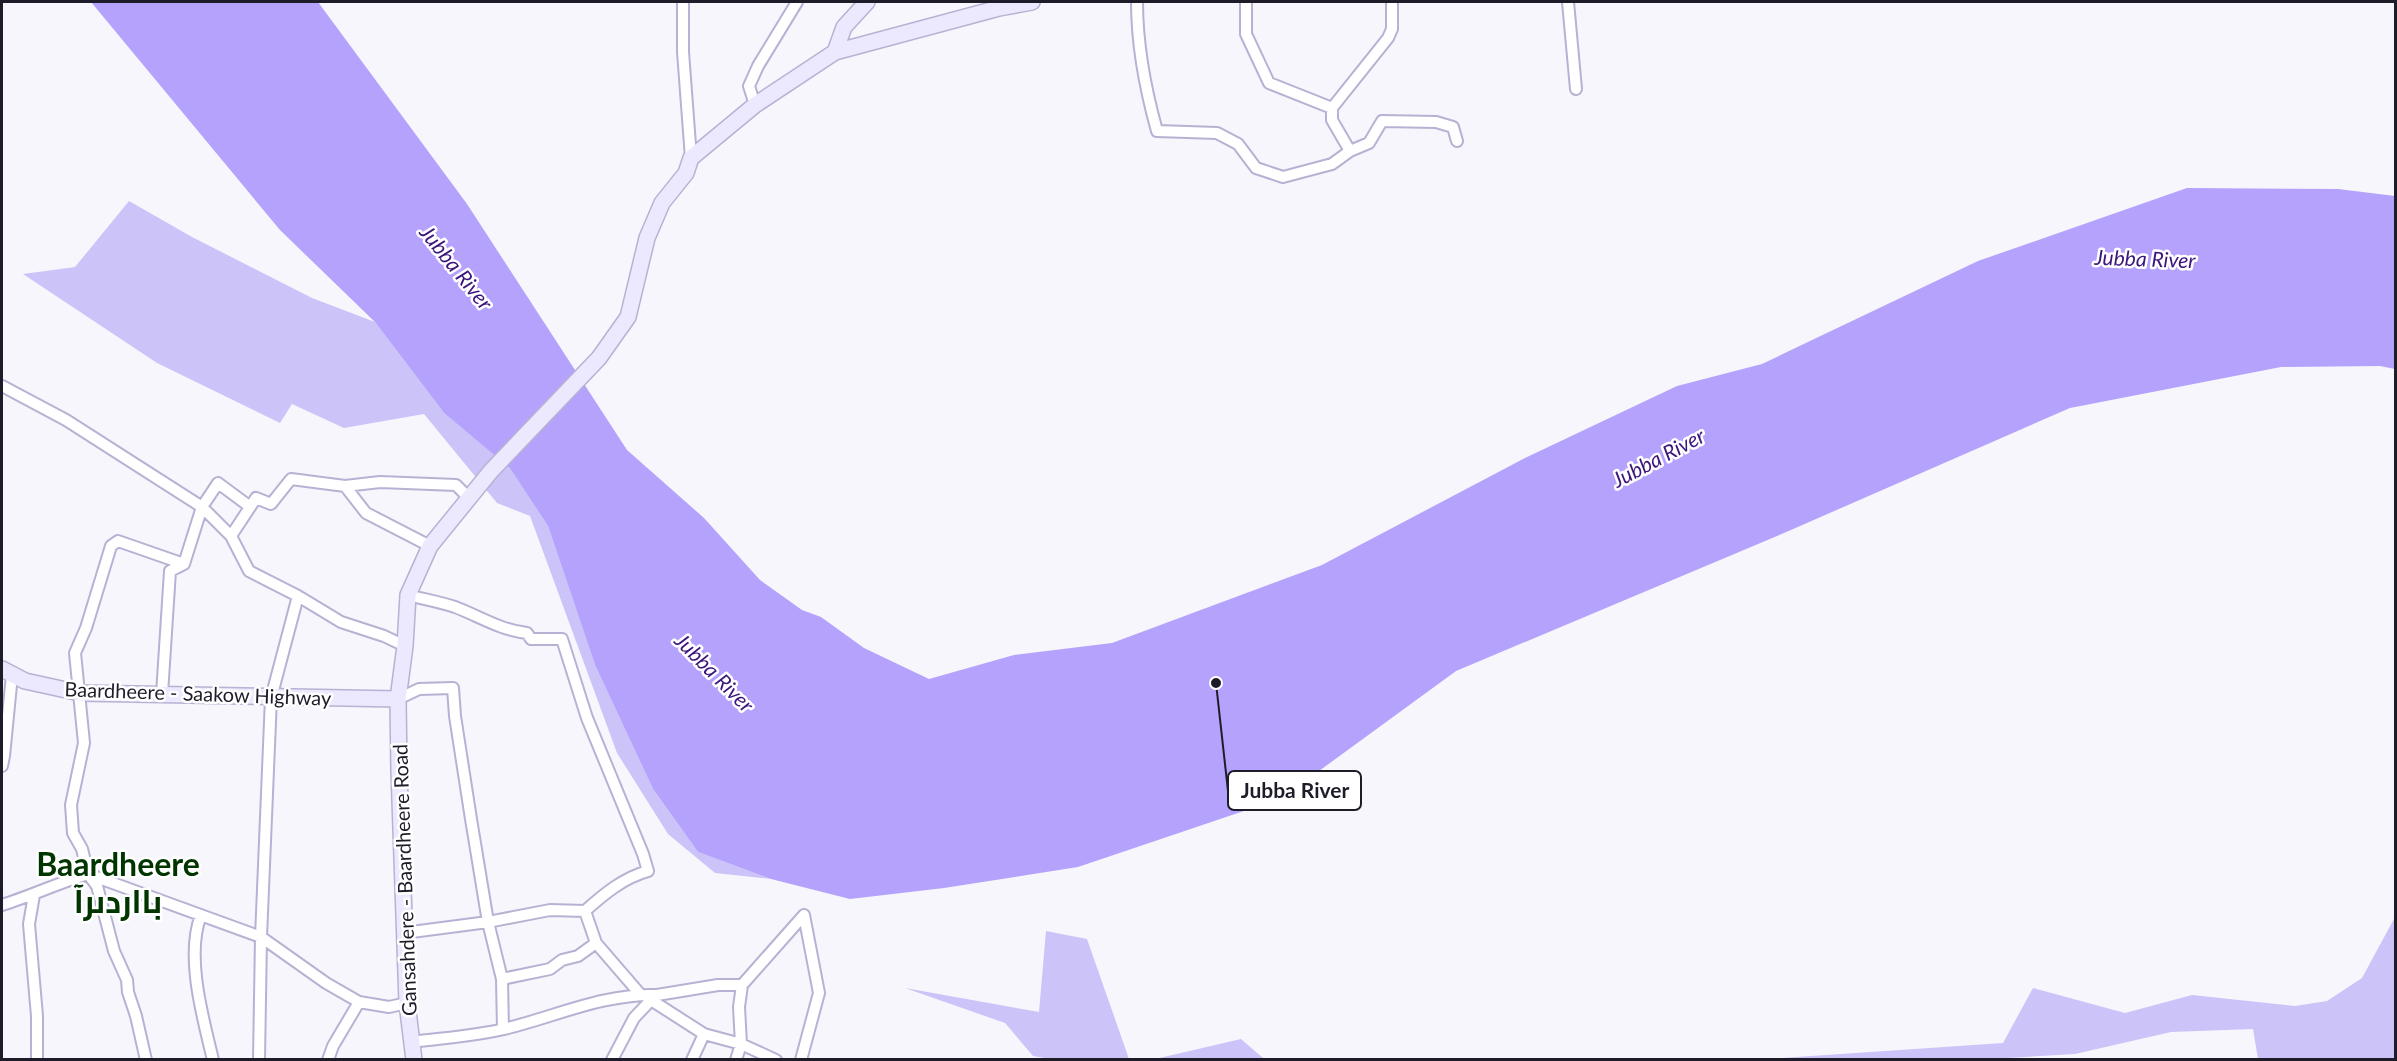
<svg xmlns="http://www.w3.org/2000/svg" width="2397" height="1061" viewBox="0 0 2397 1061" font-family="Lato,Cairo,sans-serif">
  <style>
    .green { fill: #ccc4f8 }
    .water { fill: #b4a2fc }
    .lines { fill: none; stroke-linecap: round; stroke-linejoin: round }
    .minor-casing { stroke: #b7b2d3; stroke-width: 14 }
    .secondary-casing { stroke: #b7b2d3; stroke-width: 18 }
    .minor { stroke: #fff; stroke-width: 10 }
    .secondary { stroke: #ece8fe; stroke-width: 15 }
    .labels { text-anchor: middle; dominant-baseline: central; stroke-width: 5; stroke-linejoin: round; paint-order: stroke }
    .street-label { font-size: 20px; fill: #1e1c28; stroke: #fff }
    .water-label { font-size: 21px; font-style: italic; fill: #3b157c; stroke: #fff }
    .town-label { font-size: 32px; font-weight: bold; fill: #003500; stroke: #fff }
    .leader { fill: none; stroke: #1e1c28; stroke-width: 2 }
    .callout-dot { fill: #1e1c28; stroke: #fff; stroke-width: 2 }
    .callout { fill: #fff; stroke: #1e1c28; stroke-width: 2 }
    .callout-label { font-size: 21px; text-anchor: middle; font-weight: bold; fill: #1e1c28 }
  </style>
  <rect width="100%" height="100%" fill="#f6f6fc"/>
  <path class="green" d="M 129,201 L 192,237 L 312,298 L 375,322 L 444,413 L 510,467 L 548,526 L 595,665 L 653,789 L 698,852 L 771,879 L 715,873 L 668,834 L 617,753 L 530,516 L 497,503 L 424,414 L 344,428 L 292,404 L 280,423 L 157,363 L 23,274 L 75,267 Z
    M 2395,917 L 2395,1059 L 2258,1059 L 2253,1029 L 2171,1032 L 2075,1054 L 1975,1060 L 1768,1059 L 2003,1043 L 2033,988 L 2125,1013 L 2192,995 L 2295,1006 L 2327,1001 L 2362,978 Z
    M 1046,931 L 1087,939 L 1129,1059 L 1055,1060 L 1033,1056 L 1005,1023 L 905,988 L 1039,1012 Z
    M 1241,1039 L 1263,1058 L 1276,1059 L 1155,1059 Z"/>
  <path class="water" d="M 91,2 L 318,2 L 467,204 L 627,450 L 704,518 L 760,580 L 802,610 L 821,617 L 864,648 L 929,679 L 1014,655 L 1112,643 L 1322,565 L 1525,458 L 1677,386 L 1762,364 L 1978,261 L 2187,188 L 2338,189 L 2395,196 L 2395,369 L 2380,366 L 2281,367 L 2070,408 L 1784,533 L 1456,671 L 1282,798 L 1078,867 L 944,888 L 850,899 L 771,879 L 698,852 L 653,789 L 595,665 L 548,526 L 510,468 L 444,413 L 375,322 L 280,230 Z"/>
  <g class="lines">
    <g class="minor-casing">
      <path id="minor" d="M 683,2 L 683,52 L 691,158
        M 1137,2 C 1137,46 1145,88 1157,131 L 1217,133 L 1238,144 L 1256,168 L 1283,177 L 1332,164 L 1350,151 L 1369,143 L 1382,121 L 1436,122 L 1453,127 L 1457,141
        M 1246,2 L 1246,34 L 1269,83 L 1332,108 L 1388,38 L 1392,29 L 1392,2
        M 1568,2 L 1576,89
        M 755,105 L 749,86 L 758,66 L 797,2
        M 1332,108 L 1332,120 L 1350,151
        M 2,386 L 66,420 L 202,507 L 231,536 L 249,571 L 298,596 L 341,622 L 384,636 L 405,646
        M 345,486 L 366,513 L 430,546
        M 231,536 L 256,498 L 271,504 L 291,479 L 345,486 L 380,482 L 456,485 L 469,498
        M 162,694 L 170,571 L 184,564 L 202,507 L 218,483 L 249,506
        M 398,699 L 419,689 L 453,688 L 455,716 L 471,819 L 488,922 L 502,979 L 503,1029
        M 2,766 L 4,756 L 12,675
        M 34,895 L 29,924 L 37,1016 L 37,1060
        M 2,905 C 31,896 58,883 88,874 L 261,937 L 326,983 L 359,1002 L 389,1007 L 407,1003
        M 585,911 L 596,943
        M 201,915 C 185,956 203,1018 213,1060
        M 404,933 L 488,922 L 550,910 L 585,911 C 604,894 623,878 648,871 L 643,854 L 587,718 L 562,639 L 531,639 L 527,633 C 500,630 479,616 455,607 C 440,602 423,599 408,595
        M 502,979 L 550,969 L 562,960 L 578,956 L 596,943 L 640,994
        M 657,995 L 718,985 L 742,985
        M 412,1042 C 442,1038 475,1036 504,1029 C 554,1017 605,993 657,995 L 651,1000 L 704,1034 L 741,1044 L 776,1060
        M 146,1060 L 136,1016 L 128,992 L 127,980 L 114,951 L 97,886 L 88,874 L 82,849 L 73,833 L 71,805 L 84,743 L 75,653 L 86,628 L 111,546 L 118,541 L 184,564
        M 259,1060 L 261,937 L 271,698 L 298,596
        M 328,1060 L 333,1046 L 359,1002
        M 612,1060 L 634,1018 L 651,1000
        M 692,1060 L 704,1034
        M 736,1060 L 741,1044 L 739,1007 L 742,985 L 804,915
        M 801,1060 L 819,993 L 804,915"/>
    </g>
    <g class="secondary-casing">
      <path id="secondary" d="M 835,52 L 999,8 L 1032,2
        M 2,669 L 25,681 L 80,693 L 398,699
        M 414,1060 L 407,1003 L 399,771 L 398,699 L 405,646 L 408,595 L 430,546 L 491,471 L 599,358 L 628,317 L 647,238 L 662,203 L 686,173 L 691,158 L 755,105 L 835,52 L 844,27 L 867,2"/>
    </g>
    <use href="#minor" class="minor"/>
    <use href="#secondary" class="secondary"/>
  </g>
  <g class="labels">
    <g class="street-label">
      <text transform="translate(198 693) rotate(2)">Baardheere - Saakow Highway</text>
      <text transform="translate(404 880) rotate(-92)">Gansahdere - Baardheere Road</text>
    </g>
    <g class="water-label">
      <text transform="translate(2145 258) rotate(2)">Jubba River</text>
      <text transform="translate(457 267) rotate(51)">Jubba River</text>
      <text transform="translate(1658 457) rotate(-28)">Jubba River</text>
      <text transform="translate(715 672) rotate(45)">Jubba River</text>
    </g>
    <g class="town-label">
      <text x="118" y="863">Baardheere<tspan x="118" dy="37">بااردىرآ</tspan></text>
    </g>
  </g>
  <path class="leader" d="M1216 683L1228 791"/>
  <circle class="callout-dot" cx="1216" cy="683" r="6"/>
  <rect class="callout" x="1228" y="771" width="133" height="39" rx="6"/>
  <g class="callout-label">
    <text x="1295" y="798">Jubba River</text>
  </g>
  <rect width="2397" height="1061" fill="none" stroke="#1e1c28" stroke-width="6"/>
</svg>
